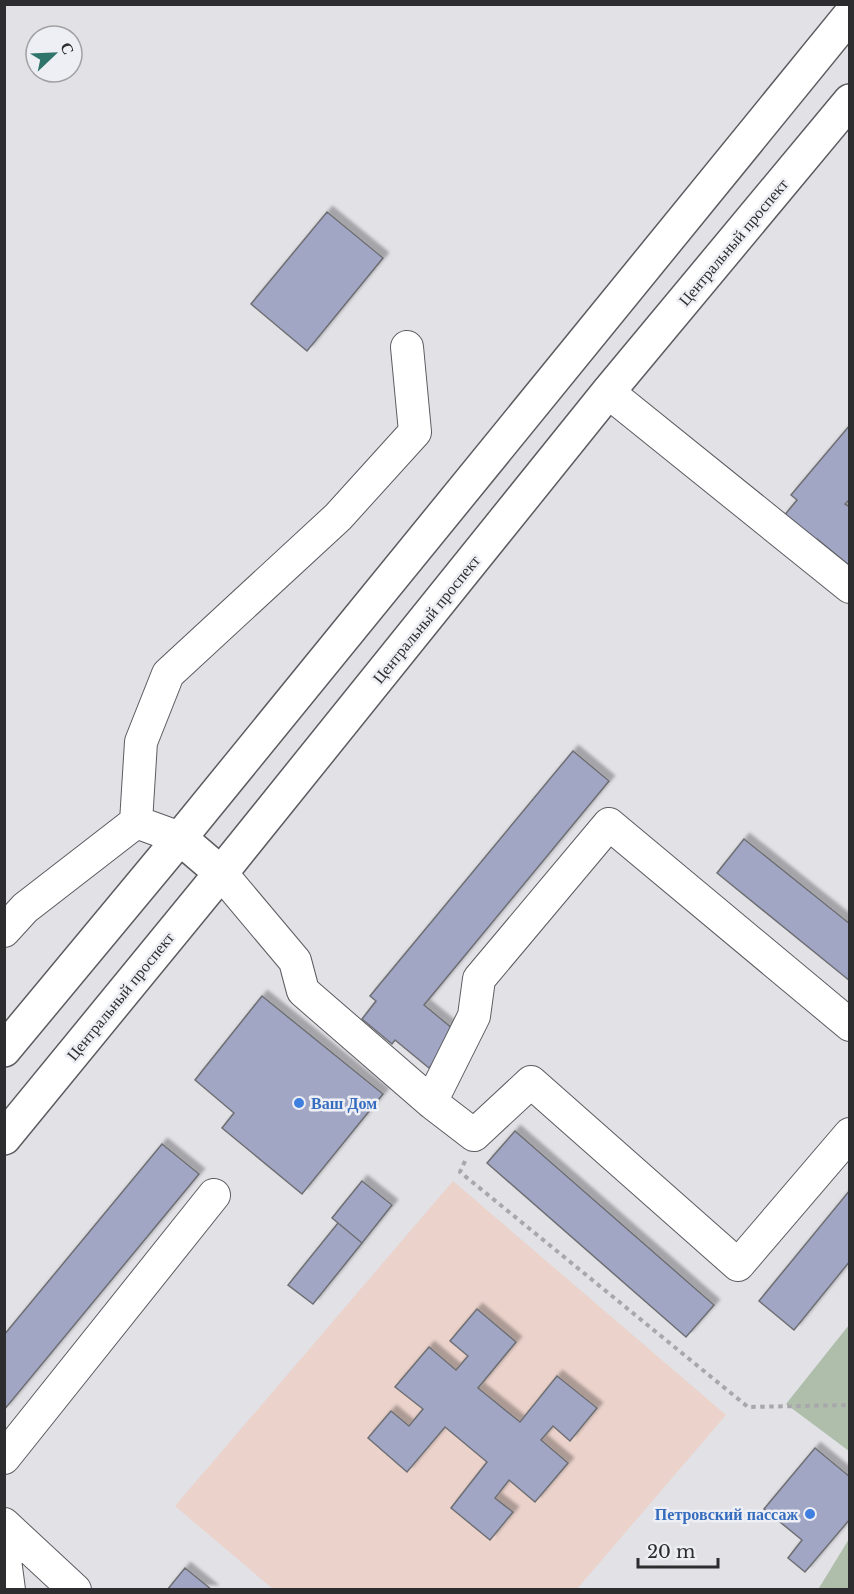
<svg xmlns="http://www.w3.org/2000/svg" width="854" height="1594" viewBox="0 0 854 1594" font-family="'Libre Baskerville',serif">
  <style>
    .education { fill: #ebd2cb }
    .green { fill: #afbdab }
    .building { fill: #a2a6c5; stroke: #6e6f73; stroke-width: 1.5; filter: url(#shadow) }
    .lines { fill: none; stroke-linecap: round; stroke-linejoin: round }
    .minor-casing { stroke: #5b5c60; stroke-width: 34 }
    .major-casing { stroke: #5b5c60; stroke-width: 36 }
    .path { stroke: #a8a8ac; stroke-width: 4; stroke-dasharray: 4.5 4.5; stroke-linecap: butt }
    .minor { stroke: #fff; stroke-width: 32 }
    .major { stroke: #fff; stroke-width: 33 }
    .shop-dot { fill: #3f7fe0; stroke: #eeeff4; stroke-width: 2 }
    .labels { text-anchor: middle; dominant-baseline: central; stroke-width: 5; stroke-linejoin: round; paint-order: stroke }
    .street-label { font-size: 16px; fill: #2d2d2f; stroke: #eeeff4 }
    .shop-label { font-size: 16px; font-weight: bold; fill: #366cbe; stroke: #eeeff4; text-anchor: start }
  </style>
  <defs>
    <filter id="shadow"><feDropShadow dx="5.5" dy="-5.5" stdDeviation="1.5" flood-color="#0004"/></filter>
  </defs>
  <rect width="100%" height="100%" fill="#e1e1e6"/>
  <path class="education" d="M 453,1181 L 726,1415 L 577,1589 L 273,1589 L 175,1506 Z"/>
  <path class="green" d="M 849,1325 L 849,1451 L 786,1404 Z
    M 849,1539 L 849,1589 L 819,1589 L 819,1588 Z"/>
  <path class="building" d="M 327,212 L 383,258 L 307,351 L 251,304 Z
    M 850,425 L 850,499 L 845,504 L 850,507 L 850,566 L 817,539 L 813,543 L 783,517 L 797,500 L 791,495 Z
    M 573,751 L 609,781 L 424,1005 L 458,1033 L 429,1068 L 395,1040 L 392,1044 L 362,1019 L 376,1001 L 370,996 Z
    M 744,839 L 850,924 L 850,981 L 717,873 Z
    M 262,996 L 383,1094 L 302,1194 L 222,1128 L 234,1113 L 195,1080 Z
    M 515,1131 L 714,1305 L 686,1337 L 487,1163 Z
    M 162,1144 L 199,1174 L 4,1410 L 4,1335 Z
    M 362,1181 L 392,1205 L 362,1243 L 332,1218 Z
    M 850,1190 L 850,1261 L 794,1330 L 759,1301 Z
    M 338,1223 L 362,1243 L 313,1304 L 288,1285 Z
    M 477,1309 L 516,1342 L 478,1388 L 520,1422 L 557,1376 L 597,1408 L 570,1441 L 553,1426 L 541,1440 L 568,1463 L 535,1502 L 509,1480 L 495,1498 L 513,1512 L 490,1540 L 451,1508 L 487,1462 L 445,1427 L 407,1472 L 368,1438 L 391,1411 L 409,1426 L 423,1409 L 395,1387 L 429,1347 L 456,1370 L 468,1356 L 450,1341 Z
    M 815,1448 L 850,1477 L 850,1519 L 805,1572 L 788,1558 L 802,1540 L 764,1509 Z
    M 185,1568 L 212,1590 L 167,1590 Z"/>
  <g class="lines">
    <g class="minor-casing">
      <path id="minor" d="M 608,392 L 850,587
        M 136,822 L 141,742 L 168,674 L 338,517 L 415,432 L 407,347
        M 221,873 L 295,961 L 303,991 L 431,1102 L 474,1135 L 531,1082 L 738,1265 L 850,1134
        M 4,931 L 25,908 L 136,822 L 180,838
        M 431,1102 L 474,1016 L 479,979 L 609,824 L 850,1025
        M 4,1458 L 214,1195
        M 4,1524 L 75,1590
        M 4,1552 L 9,1590"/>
    </g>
    <g class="major-casing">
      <path id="major" d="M 180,838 L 221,873
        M 4,1050 L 180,838 L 850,15
        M 4,1138 L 221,873 L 608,392 L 850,101"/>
    </g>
    <path class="path" d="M 465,1161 L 460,1172 L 748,1407 L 850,1405"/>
    <use href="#minor" class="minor"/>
    <use href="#major" class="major"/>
  </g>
  <g class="shop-dot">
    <circle cx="299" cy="1103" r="6"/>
    <circle cx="810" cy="1514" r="6"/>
  </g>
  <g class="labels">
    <g class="street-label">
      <text transform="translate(733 242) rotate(-50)">Центральный проспект</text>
      <text transform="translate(426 619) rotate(-51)">Центральный проспект</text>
      <text transform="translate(120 996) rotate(-51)">Центральный проспект</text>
    </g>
    <g class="shop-label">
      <text x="311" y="1103">Ваш Дом</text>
      <text x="798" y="1514" text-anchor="end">Петровский пассаж</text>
    </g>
  </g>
  <rect width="854" height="1594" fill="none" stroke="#2d2d2f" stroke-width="12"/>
  <g transform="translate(54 54) rotate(67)"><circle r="28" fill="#eeeff4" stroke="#a1a1a5" stroke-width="1.5"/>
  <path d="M0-4.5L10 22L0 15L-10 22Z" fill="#2f756b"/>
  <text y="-9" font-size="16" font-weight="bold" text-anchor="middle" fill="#2d2d2f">С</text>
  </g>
  <path d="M638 1558v9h80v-9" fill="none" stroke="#2d2d2f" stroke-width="3"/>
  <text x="647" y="1558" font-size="18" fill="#2d2d2f" stroke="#eeeff4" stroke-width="4.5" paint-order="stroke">20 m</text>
</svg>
